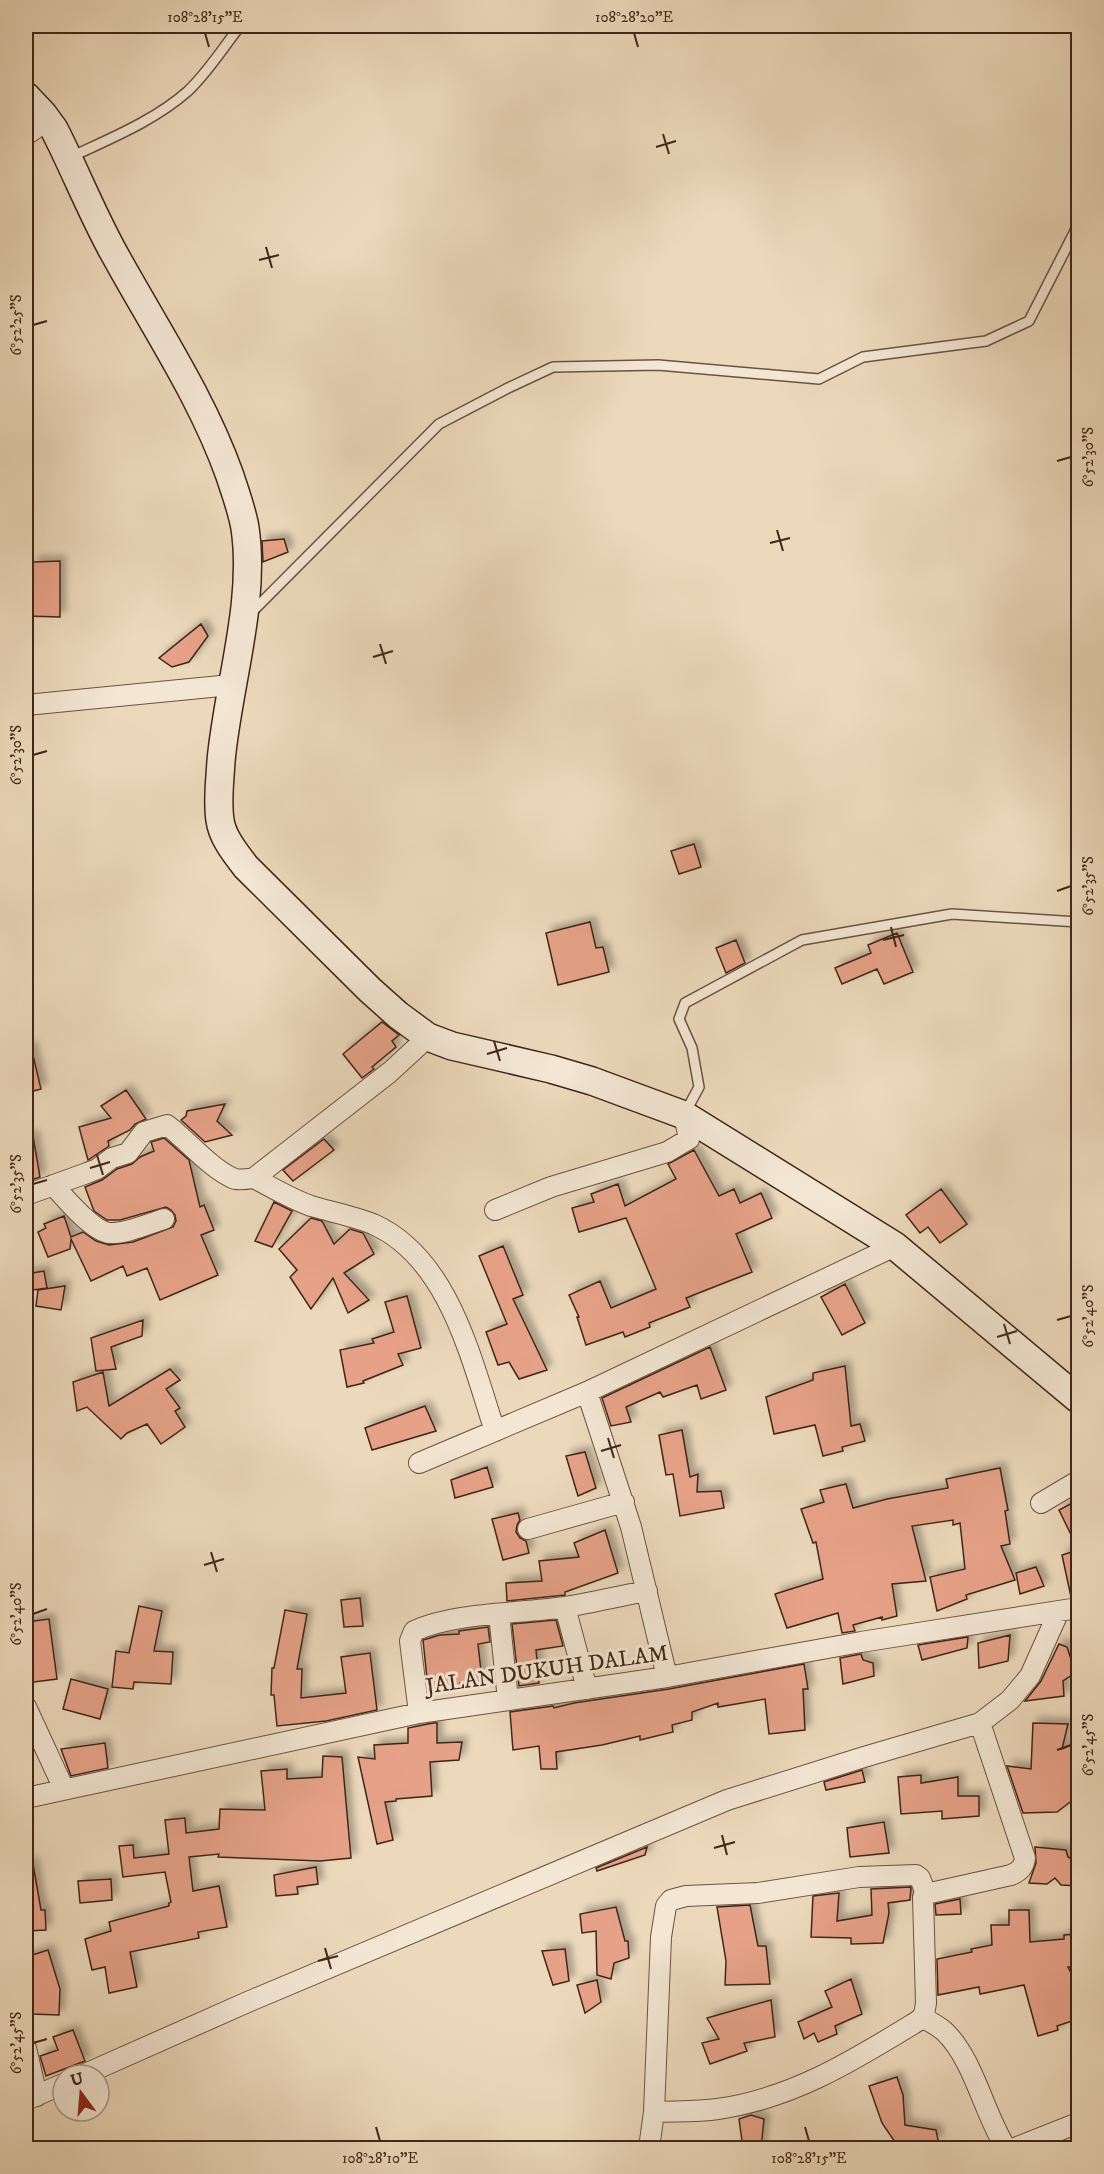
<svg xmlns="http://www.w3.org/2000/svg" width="1104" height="2174" viewBox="0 0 1104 2174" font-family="'IM FELL DW Pica',serif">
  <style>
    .building { fill: #e6a288; stroke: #402617; stroke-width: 1.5; filter: url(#shadow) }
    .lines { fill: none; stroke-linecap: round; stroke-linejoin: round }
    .lane-casing { stroke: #6b5340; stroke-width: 12 }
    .street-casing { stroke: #6b5340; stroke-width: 22 }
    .secondary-casing { stroke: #402617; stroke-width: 30 }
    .lane { stroke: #f3e6d3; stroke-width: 9 }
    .street { stroke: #f3e6d3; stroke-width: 20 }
    .secondary { stroke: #f3e6d3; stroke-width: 27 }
    .ticks { fill: none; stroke: #402617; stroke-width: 2 }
    .labels { text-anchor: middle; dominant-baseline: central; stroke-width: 6; stroke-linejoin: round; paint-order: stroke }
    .street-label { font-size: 22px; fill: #402617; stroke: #f3e6d3 }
    .neatline { fill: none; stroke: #402617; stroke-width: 2 }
    .ticks-label { font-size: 15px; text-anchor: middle; fill: #402617 }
  </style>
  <defs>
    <filter id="shadow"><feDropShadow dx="5.5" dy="-5.5" stdDeviation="3" flood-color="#0004"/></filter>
  </defs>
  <rect width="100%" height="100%" fill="#ecd9bb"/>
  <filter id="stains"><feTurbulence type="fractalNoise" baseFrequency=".00333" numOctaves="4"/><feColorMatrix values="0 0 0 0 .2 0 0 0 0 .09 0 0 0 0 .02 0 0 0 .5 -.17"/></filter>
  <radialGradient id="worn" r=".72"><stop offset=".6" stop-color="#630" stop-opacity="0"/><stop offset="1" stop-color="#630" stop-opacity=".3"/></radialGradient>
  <path class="building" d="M 284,539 L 288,552 L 263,562 L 262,541 Z
    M 60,561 L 60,617 L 26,616 L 26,594 L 33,594 L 33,562 Z
    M 201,624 L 208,636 L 189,662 L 172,667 L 159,658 Z
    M 694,844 L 701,867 L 679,874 L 671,851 Z
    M 590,922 L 596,948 L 603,947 L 609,972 L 558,985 L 546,933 Z
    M 897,933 L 913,972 L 884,984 L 877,969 L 842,984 L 835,968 L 871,953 L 868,945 Z
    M 736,940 L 745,963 L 726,973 L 716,948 Z
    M 382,1022 L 399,1035 L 392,1041 L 396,1047 L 372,1067 L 374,1069 L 362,1078 L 343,1054 Z
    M 31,1047 L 41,1089 L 26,1093 L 26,1048 Z
    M 126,1090 L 146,1119 L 135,1124 L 130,1130 L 108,1141 L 109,1146 L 88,1160 L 79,1127 L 111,1118 L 101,1106 Z
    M 225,1104 L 217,1121 L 232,1135 L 205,1142 L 181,1120 L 186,1116 L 187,1111 Z
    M 33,1136 L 40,1177 L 26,1182 L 26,1137 Z
    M 164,1138 L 189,1160 L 200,1207 L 204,1205 L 214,1230 L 201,1235 L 218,1275 L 160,1300 L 147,1268 L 127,1276 L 123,1266 L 91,1281 L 71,1239 L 70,1249 L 48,1257 L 38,1232 L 46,1228 L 44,1224 L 64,1216 L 71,1237 L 83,1232 L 96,1241 L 109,1245 L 133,1242 L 173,1227 L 176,1221 L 175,1215 L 171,1210 L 166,1207 L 120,1220 L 107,1220 L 94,1211 L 85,1187 L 102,1180 L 117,1169 L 132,1164 L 140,1157 L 154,1151 L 151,1142 Z
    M 324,1139 L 334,1150 L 293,1181 L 283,1170 Z
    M 694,1150 L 719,1196 L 734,1189 L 740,1203 L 761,1193 L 772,1218 L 736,1234 L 752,1272 L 686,1298 L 690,1307 L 649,1323 L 650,1327 L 625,1337 L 623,1332 L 586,1345 L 577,1317 L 579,1317 L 569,1295 L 600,1281 L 611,1308 L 656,1289 L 626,1218 L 579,1232 L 572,1208 L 594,1202 L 591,1194 L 618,1184 L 625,1206 L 676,1179 L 668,1164 Z
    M 941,1189 L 967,1224 L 940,1243 L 928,1227 L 920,1233 L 906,1215 Z
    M 274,1202 L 292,1211 L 272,1247 L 255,1241 Z
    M 311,1218 L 322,1221 L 334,1244 L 350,1229 L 363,1233 L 374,1254 L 344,1273 L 369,1300 L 348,1313 L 333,1278 L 311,1309 L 290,1277 L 297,1270 L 279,1249 Z
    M 503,1246 L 523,1295 L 513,1299 L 547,1370 L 519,1379 L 509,1362 L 498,1365 L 486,1332 L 507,1324 L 479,1256 Z
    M 44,1271 L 47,1288 L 26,1291 L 26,1274 Z
    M 845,1284 L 865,1323 L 842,1335 L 821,1297 Z
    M 65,1286 L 61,1310 L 36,1306 L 38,1290 Z
    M 407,1296 L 421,1348 L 398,1354 L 403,1365 L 363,1381 L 364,1383 L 347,1387 L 340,1350 L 374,1343 L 372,1339 L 394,1332 L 385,1302 Z
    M 143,1320 L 142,1336 L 111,1347 L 116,1369 L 96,1371 L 91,1338 Z
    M 710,1347 L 726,1390 L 701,1399 L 697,1385 L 663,1397 L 660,1392 L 626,1407 L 631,1422 L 611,1426 L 602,1398 Z
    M 845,1366 L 851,1426 L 860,1424 L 865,1441 L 842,1447 L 843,1451 L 823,1456 L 815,1425 L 774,1434 L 766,1397 L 813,1380 L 813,1373 Z
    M 170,1369 L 180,1380 L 166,1389 L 180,1408 L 175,1411 L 185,1427 L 161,1444 L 147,1424 L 127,1433 L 121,1439 L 87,1407 L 77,1411 L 73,1382 L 103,1372 L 109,1406 Z
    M 425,1406 L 436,1431 L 372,1450 L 365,1428 Z
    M 682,1430 L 690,1477 L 698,1474 L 697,1492 L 721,1491 L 724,1508 L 680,1516 L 673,1474 L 666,1475 L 659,1435 Z
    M 585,1452 L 596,1488 L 578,1496 L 566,1456 Z
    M 487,1467 L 493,1487 L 455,1498 L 451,1480 Z
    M 1000,1468 L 1008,1510 L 1005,1511 L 1010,1544 L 1001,1546 L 1015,1580 L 966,1595 L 967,1599 L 937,1611 L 930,1577 L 965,1569 L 960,1523 L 953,1525 L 953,1520 L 912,1526 L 926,1581 L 892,1584 L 897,1616 L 882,1620 L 882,1617 L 853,1625 L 855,1631 L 842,1633 L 838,1613 L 787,1628 L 775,1594 L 823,1579 L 816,1542 L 813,1543 L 801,1509 L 824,1502 L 820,1490 L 846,1484 L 853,1508 L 887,1499 L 948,1488 L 946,1479 Z
    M 1078,1500 L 1078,1549 L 1059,1510 Z
    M 518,1513 L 520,1520 L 517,1525 L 516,1532 L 520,1538 L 526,1541 L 529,1553 L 503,1560 L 492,1519 Z
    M 605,1530 L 618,1573 L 565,1592 L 565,1595 L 507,1601 L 506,1583 L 542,1581 L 539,1561 L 579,1557 L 574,1543 Z
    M 1078,1550 L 1078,1596 L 1071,1597 L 1062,1555 Z
    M 1036,1567 L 1044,1586 L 1020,1594 L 1016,1573 Z
    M 360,1598 L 363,1626 L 344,1627 L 341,1600 Z
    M 139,1606 L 162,1611 L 154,1651 L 173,1652 L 171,1684 L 134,1682 L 133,1689 L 112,1687 L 116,1651 L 129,1653 Z
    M 285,1610 L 307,1614 L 297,1669 L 302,1669 L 301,1698 L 346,1693 L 341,1657 L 370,1653 L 377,1710 L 326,1721 L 277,1726 L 274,1695 L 271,1695 L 272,1668 L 274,1668 Z
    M 49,1619 L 57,1679 L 26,1683 L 26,1622 Z
    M 556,1620 L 563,1646 L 536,1650 L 539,1683 L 519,1686 L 512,1624 Z
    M 488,1627 L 490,1642 L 478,1644 L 482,1680 L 460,1683 L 460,1686 L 428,1688 L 423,1640 L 440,1635 L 459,1634 L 459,1631 Z
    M 1010,1635 L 1008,1661 L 979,1668 L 978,1643 Z
    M 968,1637 L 967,1648 L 922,1660 L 918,1645 Z
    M 1059,1644 L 1067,1647 L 1071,1659 L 1078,1657 L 1078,1671 L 1063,1681 L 1064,1696 L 1025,1701 L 1041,1681 Z
    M 861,1654 L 863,1660 L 873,1663 L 874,1676 L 843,1684 L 840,1658 Z
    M 804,1664 L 808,1689 L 803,1689 L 805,1730 L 769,1734 L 765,1699 L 718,1707 L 718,1703 L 692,1712 L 692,1720 L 672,1725 L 673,1732 L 640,1740 L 640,1736 L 602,1745 L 556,1752 L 557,1769 L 541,1769 L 539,1746 L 513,1750 L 510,1712 L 553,1706 L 554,1708 L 574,1703 L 669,1689 Z
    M 71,1679 L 108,1689 L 100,1719 L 63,1709 Z
    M 433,1723 L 437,1723 L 437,1743 L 462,1742 L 459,1760 L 430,1762 L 432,1796 L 396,1799 L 396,1801 L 385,1802 L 393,1840 L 377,1844 L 358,1757 L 375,1759 L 374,1745 L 408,1743 L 408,1728 Z
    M 1033,1723 L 1068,1724 L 1062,1749 L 1078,1742 L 1078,1796 L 1057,1812 L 1023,1813 L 1007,1766 L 1031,1769 Z
    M 105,1743 L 108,1768 L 71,1776 L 61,1749 Z
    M 323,1756 L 342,1757 L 351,1858 L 320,1861 L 218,1857 L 219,1854 L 189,1857 L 193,1891 L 219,1886 L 227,1927 L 198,1932 L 199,1938 L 130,1952 L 137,1987 L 109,1993 L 105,1967 L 92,1970 L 85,1939 L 111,1931 L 109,1922 L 169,1906 L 169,1903 L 171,1902 L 165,1872 L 123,1877 L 119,1846 L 133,1845 L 134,1858 L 169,1854 L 165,1820 L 185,1818 L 186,1833 L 219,1829 L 220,1809 L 265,1810 L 261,1771 L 287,1769 L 287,1779 L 322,1777 Z
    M 862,1770 L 865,1782 L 826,1790 L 824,1782 Z
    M 921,1775 L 921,1783 L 958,1777 L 958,1796 L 979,1796 L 979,1816 L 942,1819 L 942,1811 L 901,1814 L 898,1777 Z
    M 884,1822 L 889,1853 L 850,1857 L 847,1828 Z
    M 647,1847 L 645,1855 L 597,1871 L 596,1868 Z
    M 1035,1847 L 1066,1850 L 1068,1857 L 1078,1862 L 1078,1886 L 1061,1885 L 1055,1878 L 1047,1884 L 1029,1883 L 1036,1863 Z
    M 26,1864 L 33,1864 L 41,1910 L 45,1910 L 46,1930 L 26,1931 Z
    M 316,1867 L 318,1884 L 297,1887 L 298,1894 L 276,1896 L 274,1875 Z
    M 111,1879 L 112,1900 L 80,1903 L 78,1881 Z
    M 911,1887 L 910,1900 L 888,1903 L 889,1913 L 883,1943 L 851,1944 L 851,1938 L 811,1937 L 813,1896 L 839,1893 L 837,1921 L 872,1915 L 871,1889 Z
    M 960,1899 L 961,1914 L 936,1915 L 935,1904 Z
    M 750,1905 L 758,1946 L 766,1946 L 770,1984 L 725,1985 L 726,1961 L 717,1907 Z
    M 616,1907 L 625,1941 L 628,1941 L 629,1958 L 614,1963 L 611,1979 L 597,1975 L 596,1931 L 582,1933 L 580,1914 Z
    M 1009,1910 L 1029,1910 L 1030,1942 L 1064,1939 L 1064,1935 L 1078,1934 L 1078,1967 L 1068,1967 L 1078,1987 L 1078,2019 L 1057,2026 L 1058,2030 L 1038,2036 L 1024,1985 L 980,1994 L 979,1987 L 938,1995 L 937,1959 L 972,1952 L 971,1949 L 992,1945 L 991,1925 L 1009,1925 Z
    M 565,1949 L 569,1981 L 553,1985 L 542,1951 Z
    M 48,1950 L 60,1989 L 59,2015 L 31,2014 L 31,1994 L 26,1975 L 26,1957 Z
    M 851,1979 L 862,2014 L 835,2026 L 837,2034 L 818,2042 L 814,2033 L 804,2039 L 798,2022 L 832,2007 L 825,1991 Z
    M 597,1980 L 601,2002 L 585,2013 L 577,1985 Z
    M 771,2000 L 775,2037 L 744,2043 L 747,2051 L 710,2064 L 702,2043 L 719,2039 L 707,2018 Z
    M 73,2030 L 85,2061 L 46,2076 L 40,2056 L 58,2050 L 53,2037 Z
    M 897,2077 L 903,2095 L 905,2125 L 936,2130 L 938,2140 L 920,2148 L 899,2148 L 882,2123 L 869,2086 Z
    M 751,2115 L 764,2119 L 761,2148 L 743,2148 L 739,2119 Z"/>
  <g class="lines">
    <g class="lane-casing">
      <path id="lane" d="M 71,157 C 111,138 154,121 188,91 C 208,72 223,48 240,26
        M 250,614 L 439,424 L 508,388 L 553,367 L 658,365 L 819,379 L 863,357 L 986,341 L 1029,321 L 1078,225
        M 685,1113 L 699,1087 L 692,1048 L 679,1019 L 685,1003 L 802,940 L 952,914 L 1078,922"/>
    </g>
    <g class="street-casing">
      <path id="street" d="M 26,135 L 48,120
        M 26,705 L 231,685
        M 254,1178 C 273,1188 291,1199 311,1206 C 332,1212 353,1216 373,1224 C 449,1258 471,1359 495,1431
        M 53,1185 C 65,1198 92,1231 109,1233 C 126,1234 148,1224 164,1219
        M 26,1195 L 87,1173 L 97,1169 L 112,1158 L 128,1153 L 144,1132 L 167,1125 C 187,1140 213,1171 235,1179 C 241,1180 248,1179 254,1178 L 390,1072 L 428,1037
        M 495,1210 L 551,1187 L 667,1152 L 689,1139 L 684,1115
        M 587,1392 L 631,1527 L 667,1677
        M 419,1463 L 587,1392 L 895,1246
        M 1041,1503 L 1078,1481
        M 528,1529 L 624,1502
        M 565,1607 L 587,1689
        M 499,1614 L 508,1700
        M 26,1707 L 64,1789
        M 419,1713 L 410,1641 L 414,1631 C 456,1612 518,1614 565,1607 C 592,1603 619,1596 647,1591
        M 26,1798 L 419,1713 L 667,1677 L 861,1642 L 1078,1608
        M 922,2017 C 930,2022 939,2026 945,2032 C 974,2060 984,2114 1006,2148
        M 26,2048 L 37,2096
        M 83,2075 L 250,2001 L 727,1800 L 864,1757 L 980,1723
        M 26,2100 L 63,2084
        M 654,2112 L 661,1937 L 666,1906 L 671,1900 L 686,1896 L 758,1893 L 859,1877 L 916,1875 L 920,1878 L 926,1894
        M 649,2148 L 654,2112 C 675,2111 697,2112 718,2109 C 794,2098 854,2060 918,2021 L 924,2015 L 926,2003 L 923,1897 L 926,1894 L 1011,1875 C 1020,1871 1024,1867 1025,1858 L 980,1723 L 1010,1700 L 1030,1676 L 1059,1611
        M 1015,2148 L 1078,2123"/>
    </g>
    <g class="secondary-casing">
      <path id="secondary" d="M 26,96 L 43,114 L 54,129 C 75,170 92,214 115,255 C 155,328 202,397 230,476 C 235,492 242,510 245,528 C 256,603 228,685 221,761 C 220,780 217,801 220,820 C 222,837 236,854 246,867 L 370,990 L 398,1015 L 428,1037 L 452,1046 L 551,1069 L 592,1081 L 684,1115 L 895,1246 L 1078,1399"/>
    </g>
    <use href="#lane" class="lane"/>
    <use href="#street" class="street"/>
    <use href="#secondary" class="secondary"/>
  </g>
  <path class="ticks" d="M 205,33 L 209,47M 634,33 L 638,47M 663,134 L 669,154M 656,147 L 676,141M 266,247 L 272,268M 259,260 L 279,255M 33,325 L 47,321M 1057,461 L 1071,457M 777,530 L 783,551M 770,543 L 790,538M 380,644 L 386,664M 373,657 L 393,651M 33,755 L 47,751M 1057,891 L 1071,886M 891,927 L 896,947M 883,940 L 904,935M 494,1041 L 500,1061M 487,1054 L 507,1048M 97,1155 L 103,1175M 90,1168 L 110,1162M 33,1184 L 47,1180M 1057,1320 L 1071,1316M 1004,1324 L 1010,1344M 997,1337 L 1017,1331M 608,1438 L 614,1458M 601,1451 L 621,1445M 211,1552 L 217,1572M 204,1565 L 224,1559M 33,1614 L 47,1609M 1057,1750 L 1071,1745M 722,1835 L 727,1855M 714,1848 L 735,1842M 325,1948 L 331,1969M 318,1961 L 338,1956M 33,2043 L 47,2039M 376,2127 L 380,2141M 805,2127 L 809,2141"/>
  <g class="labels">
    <g class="street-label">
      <text transform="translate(547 1670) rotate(-8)">JALAN DUKUH DALAM</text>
    </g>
  </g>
  <rect width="1104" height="2174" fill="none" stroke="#ecd9bb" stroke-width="66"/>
  <g transform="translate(81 2093) rotate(344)"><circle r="28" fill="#f3e6d3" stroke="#ab9988" stroke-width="1.5"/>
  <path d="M0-4.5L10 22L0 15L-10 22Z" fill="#8f2418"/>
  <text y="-9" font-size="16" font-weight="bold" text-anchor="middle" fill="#402617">U</text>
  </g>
  <rect x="33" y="33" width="1038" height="2108" class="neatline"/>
  <g class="ticks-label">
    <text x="205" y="22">108°28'15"E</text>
    <text x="634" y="22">108°28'20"E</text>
    <text transform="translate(16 325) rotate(-90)" y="5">6°52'25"S</text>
    <text transform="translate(1088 457) rotate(-90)" y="5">6°52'30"S</text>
    <text transform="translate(16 755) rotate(-90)" y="5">6°52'30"S</text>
    <text transform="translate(1088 886) rotate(-90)" y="5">6°52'35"S</text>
    <text transform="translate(16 1184) rotate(-90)" y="5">6°52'35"S</text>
    <text transform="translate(1088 1316) rotate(-90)" y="5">6°52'40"S</text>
    <text transform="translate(16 1614) rotate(-90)" y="5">6°52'40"S</text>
    <text transform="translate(1088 1745) rotate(-90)" y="5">6°52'45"S</text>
    <text transform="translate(16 2043) rotate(-90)" y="5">6°52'45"S</text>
    <text x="380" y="2163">108°28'10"E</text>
    <text x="809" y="2163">108°28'15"E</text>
  </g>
  <rect width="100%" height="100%" filter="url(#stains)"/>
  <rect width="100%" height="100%" fill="url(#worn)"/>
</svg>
